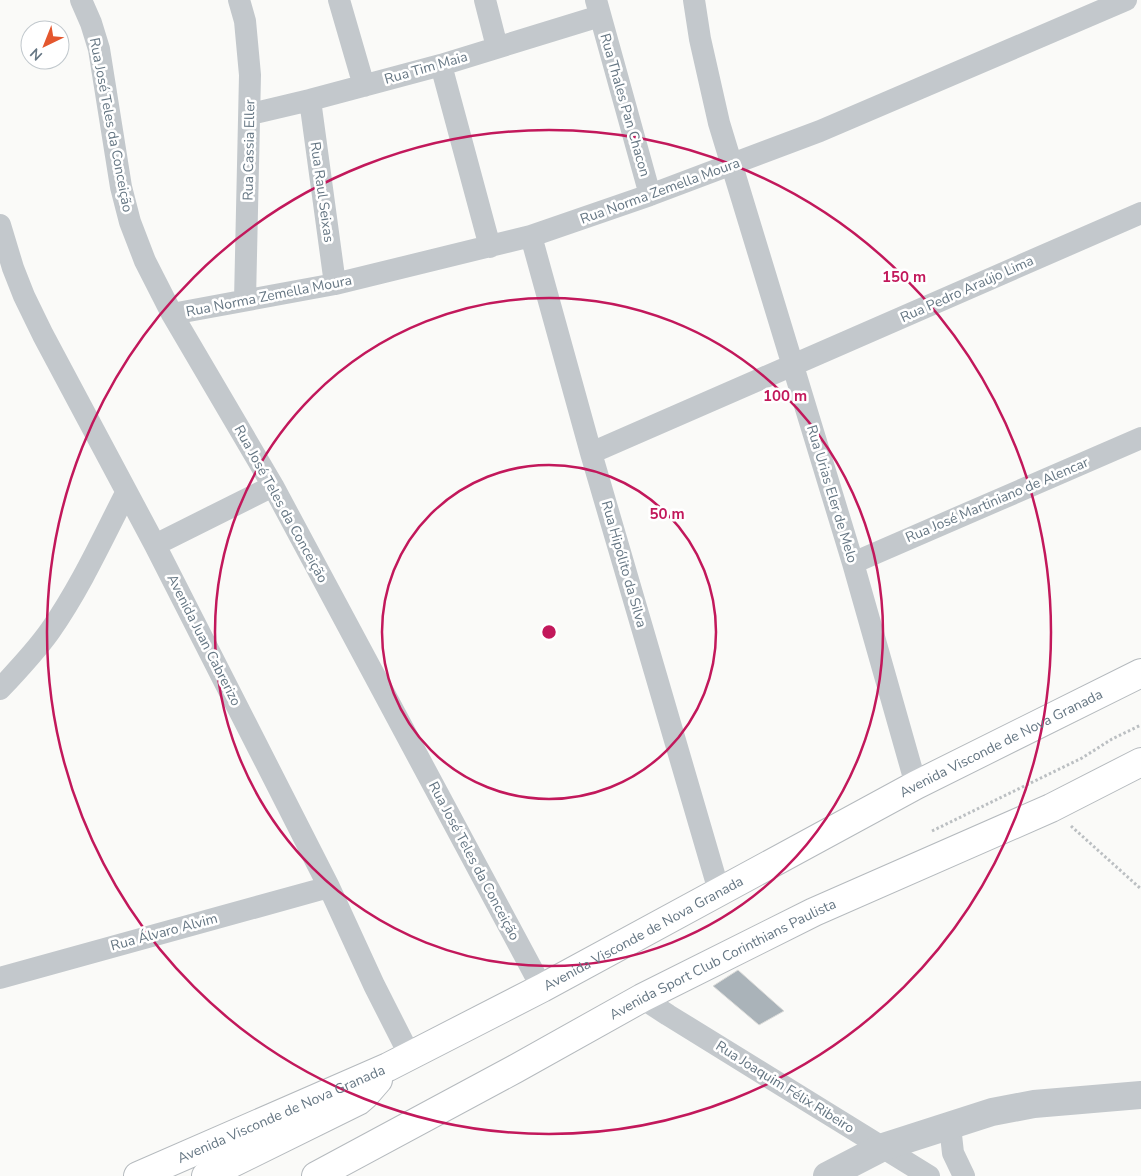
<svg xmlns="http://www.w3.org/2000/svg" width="1141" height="1176" viewBox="0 0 1141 1176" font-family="'Nunito Sans',sans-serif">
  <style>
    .building { fill: #aab3b9; stroke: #dcdcda }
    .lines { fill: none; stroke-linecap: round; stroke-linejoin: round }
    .primary-casing { stroke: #b5babe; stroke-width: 30 }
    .path { stroke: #bbbfc2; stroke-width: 3; stroke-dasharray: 2.5 2.5; stroke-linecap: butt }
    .minor { stroke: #c3c8cc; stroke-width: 22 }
    .tertiary { stroke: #c3c8cc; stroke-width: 28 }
    .primary { stroke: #fff; stroke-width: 28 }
    .ring { fill: none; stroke: #c2185b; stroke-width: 2.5 }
    .labels { text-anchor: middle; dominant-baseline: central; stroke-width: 5; stroke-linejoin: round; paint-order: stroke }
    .street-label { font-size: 14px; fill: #657683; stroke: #fff }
    .centre { fill: #c2185b; stroke: #fff; stroke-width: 2.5 }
    .ring-label { font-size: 15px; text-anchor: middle; font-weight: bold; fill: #c2185b; stroke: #fff; stroke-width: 5; stroke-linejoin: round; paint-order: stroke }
  </style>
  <rect width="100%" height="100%" fill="#fafaf8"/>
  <path class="building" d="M 738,970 L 784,1011 L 759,1025 L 713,986 Z"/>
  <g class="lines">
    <g class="primary-casing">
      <g id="primary">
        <path id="s1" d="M 138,1176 L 388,1067 L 542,988 L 916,785 L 1141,673"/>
        <path d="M 206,1176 L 358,1101 L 365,1095 L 378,1080"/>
        <path id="s2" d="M 316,1176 L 515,1069 L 642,998 L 814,912 L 1051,808 L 1141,762"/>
      </g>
    </g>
    <path class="path" d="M 1071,826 L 1141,889
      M 932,831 L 1082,758 L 1112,739 L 1141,725"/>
    <path class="minor" d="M 81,0 L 91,23 L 99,49 L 121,187 L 130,222 L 145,261 L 172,314 L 273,486 L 542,988
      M 239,0 L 245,21 L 250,75 L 245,300
      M 339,0 L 364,86
      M 485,0 L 497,47
      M 596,0 L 650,195
      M 694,0 L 700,39 L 719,123 L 853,563 L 916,785
      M 441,65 L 490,247
      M 310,100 L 335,284
      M 251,114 L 310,100 L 441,65 L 600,16
      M 0,225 L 13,268 L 24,296 L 43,335 L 155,545 L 329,887 L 374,985 L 410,1056
      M 531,236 L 591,453 L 719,891
      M 172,314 L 335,284 L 531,236 L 650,195 L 820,131 L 1126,0
      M 591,453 L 1141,213
      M 155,545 L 273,486
      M 853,563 L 1141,438
      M 0,689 C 18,670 35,652 50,631 C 80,588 102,540 126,493
      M 0,978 L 329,887
      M 642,998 L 668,1015 L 929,1176
      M 950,1126 L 953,1153 L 964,1176"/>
    <path class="tertiary" d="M 827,1176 L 883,1147 L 992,1112 L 1034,1104 L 1141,1095"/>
    <use href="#primary" class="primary"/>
  </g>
  <g class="ring">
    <circle cx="549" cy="632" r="167"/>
    <circle cx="549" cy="632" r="334"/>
    <circle cx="549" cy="632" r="502"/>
  </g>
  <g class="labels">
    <g class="street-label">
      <text transform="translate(426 68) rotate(-16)">Rua Tim Maia</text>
      <text transform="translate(625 105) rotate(74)">Rua Thales Pan Chacon</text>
      <text transform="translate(111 125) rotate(79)">Rua José Teles da Conceição</text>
      <text transform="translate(249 150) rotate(-89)">Rua Cassia Eller</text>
      <text transform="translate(660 191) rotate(-20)">Rua Norma Zemella Moura</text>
      <text transform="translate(322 192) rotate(82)">Rua Raul Seixas</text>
      <text transform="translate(967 289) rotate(-24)">Rua Pedro Araújo Lima</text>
      <text transform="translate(269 296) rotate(-11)">Rua Norma Zemella Moura</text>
      <text transform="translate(832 494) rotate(73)">Rua Urias Eler de Melo</text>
      <text transform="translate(997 500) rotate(-23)">Rua José Martiniano de Alencar</text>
      <text transform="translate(281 504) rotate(61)">Rua José Teles da Conceição</text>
      <text transform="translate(624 564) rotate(74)">Rua Hipólito da Silva</text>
      <text transform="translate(204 640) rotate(63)">Avenida Juan Cabrerizo</text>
      <text stroke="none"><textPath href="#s1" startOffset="966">Avenida Visconde de Nova Granada</textPath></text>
      <text transform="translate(474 861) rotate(62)">Rua José Teles da Conceição</text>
      <text transform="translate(164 932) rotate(-15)">Rua Álvaro Alvim</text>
      <text stroke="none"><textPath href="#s1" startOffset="561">Avenida Visconde de Nova Granada</textPath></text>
      <text stroke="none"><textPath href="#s2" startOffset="461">Avenida Sport Club Corinthians Paulista</textPath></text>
      <text transform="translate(785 1087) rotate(32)">Rua Joaquim Félix Ribeiro</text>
      <text stroke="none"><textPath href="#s1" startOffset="156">Avenida Visconde de Nova Granada</textPath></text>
    </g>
  </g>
  <circle cx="549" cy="632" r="8" class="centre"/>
  <g class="ring-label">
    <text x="904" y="282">150 m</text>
    <text x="785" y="401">100 m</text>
    <text x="667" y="519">50 m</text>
  </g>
  <g transform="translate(45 45) rotate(223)"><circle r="24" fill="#ffffff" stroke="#c1c8cd"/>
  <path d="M0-4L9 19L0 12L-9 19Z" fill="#e4572e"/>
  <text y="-8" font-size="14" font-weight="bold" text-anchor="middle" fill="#657683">N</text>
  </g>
</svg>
